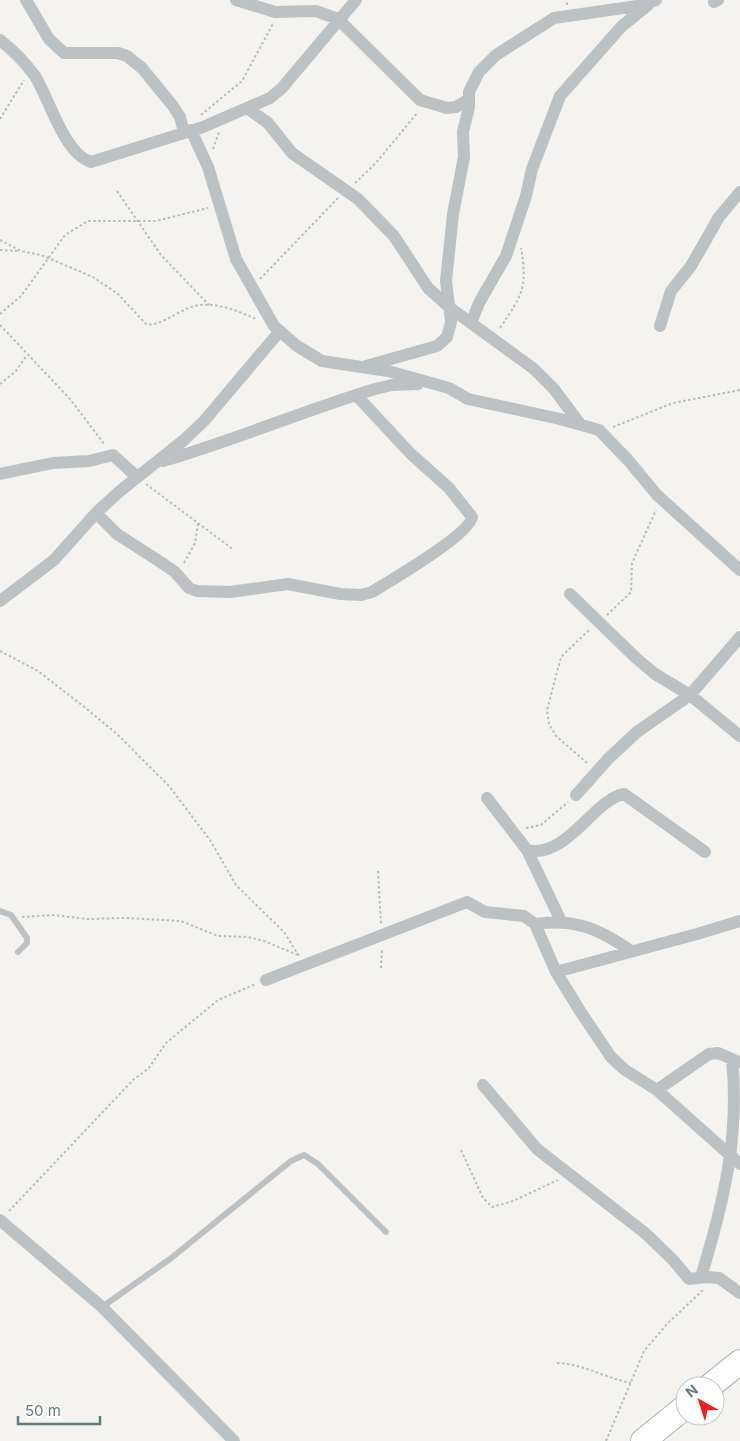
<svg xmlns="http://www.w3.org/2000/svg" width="740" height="1441" viewBox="0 0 740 1441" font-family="Inter,sans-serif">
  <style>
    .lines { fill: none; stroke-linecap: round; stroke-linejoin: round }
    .highway-casing { stroke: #b0b5b7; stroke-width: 26 }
    .path { stroke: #b6bbbc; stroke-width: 2; stroke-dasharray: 2.5 2.5; stroke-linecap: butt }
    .lane { stroke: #bcc2c4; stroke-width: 6 }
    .street { stroke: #bcc2c4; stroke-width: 12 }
    .highway { stroke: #fff; stroke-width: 24 }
  </style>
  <rect width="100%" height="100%" fill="#f4f3ef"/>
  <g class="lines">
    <g class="highway-casing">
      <path id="highway" d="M 710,1386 L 740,1362
        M 643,1441 L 685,1407"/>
    </g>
    <path class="path" d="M 567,5 L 567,0
      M 201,115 L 242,81 L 274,22
      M 0,119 L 24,80
      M 213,149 L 219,132
      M 355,183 L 375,164 L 418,112
      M 117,191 L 161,255 L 209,305
      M 0,240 L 21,251 L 41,255 L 93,277 L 118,294 L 146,324 C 160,328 183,306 200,305 C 219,303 238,311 256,319
      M 0,250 L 18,251
      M 260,279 L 338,198
      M 0,314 L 21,296 L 65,235 L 88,221 L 156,221 L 208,208
      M 0,325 L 70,399 L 105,445
      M 500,328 C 522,295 528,288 521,248
      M 0,384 L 15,372 L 27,355
      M 613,427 L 673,403 L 740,390
      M 146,484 L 234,550
      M 184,563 L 195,543 L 198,524
      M 607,615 L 631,592 L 632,563 L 656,510
      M 0,651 L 38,671 L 83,706 L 117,734 L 169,786 L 210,840 L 236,885 L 284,932 L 299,956
      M 587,763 L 556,736 L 549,724 L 547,710 L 561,657 L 590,629
      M 526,828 L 541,825 L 568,802
      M 378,871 L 381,924
      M 22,917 L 53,915 L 87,919 L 126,918 L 181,921 L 218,936 L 248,937 L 264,941 L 298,955
      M 381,968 L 382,948
      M 461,1150 L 483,1198 L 492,1207 L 513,1201 L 558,1180
      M 9,1211 L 133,1080 L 149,1068 L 166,1043 L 218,1000 L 256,984
      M 557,1363 C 584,1364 605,1378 631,1383
      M 606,1441 L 644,1351 L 667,1324 L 703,1290"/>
    <path class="lane" d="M 0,911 L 11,915 L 27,938 L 27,943 L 18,952
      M 102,1307 L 170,1259 L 291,1161 L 304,1155 L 318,1164 L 386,1232"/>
    <path class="street" d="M 26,0 L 49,39 L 64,53 L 118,53 L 127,56 L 142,68 L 173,106 L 180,117 L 184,132
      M 236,0 L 275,12 L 316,11 L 338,19 L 420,100 L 447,108 L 456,107 L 468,100
      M 714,2 L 718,0
      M 0,40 C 14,51 24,61 35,76 C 49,98 64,154 91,162 L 203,127 L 270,98 L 282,88 L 356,0
      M 247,108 L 268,123 L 292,153 L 358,199 L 394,236 L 428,288 L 449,307 L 534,369 L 554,389 L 580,424
      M 191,130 L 208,167 L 236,259 L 274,326 L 297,346 L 322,361 L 388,371 L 449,388 L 468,399 L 560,419 L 599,430 L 628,460 L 657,495 L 740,570
      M 471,323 L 479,303 L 506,256 L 526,196 L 532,169 L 560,96 L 622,26 L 648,5
      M 660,326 L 671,291 L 691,266 L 719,217 L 740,192
      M 366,366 L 437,346 L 447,337 L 451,322 L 446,281 L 453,214 L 464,157 L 463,132 L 469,107 L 469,92 L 479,72 L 496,55 L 554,18 L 644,5 L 656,0
      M 163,461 C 235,440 303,411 375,389 L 392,385 L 418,384
      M 0,474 L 53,463 L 89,461 L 113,455 L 137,477
      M 96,513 L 117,534 L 162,563 L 175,572 L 189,588 L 197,591 L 230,592 L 288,584 L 340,594 L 361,595 L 372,592 C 390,581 469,535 472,517 L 449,488 L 411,454 L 356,395
      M 570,594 L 636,658 L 655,674 L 690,695 L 740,736
      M 0,601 L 54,560 L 96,513 L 120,491 L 184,440 L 204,421 L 280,331
      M 576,795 L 608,759 L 637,732 L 690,695 L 740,637
      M 487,798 L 527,850 L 561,921
      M 527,850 C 566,860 594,799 624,794 L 705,852
      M 535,924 C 575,918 599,929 631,951
      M 556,972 L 697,934 L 740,921
      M 266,980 L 467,902 L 485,912 L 524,916 L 535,924 L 556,972 L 580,1011 L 611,1057 L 625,1070 L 657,1090 L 740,1164
      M 483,1085 L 537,1149 L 645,1233 L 673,1260 L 689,1279 L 707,1277 L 719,1278 L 740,1293
      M 657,1090 L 709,1054 L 718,1053 L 739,1062
      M 0,1220 L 102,1307 L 234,1441
      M 701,1277 C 723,1205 740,1136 732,1060"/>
    <use href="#highway" class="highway"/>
  </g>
  <g transform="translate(700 1401) rotate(321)"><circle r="24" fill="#ffffff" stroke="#c0c9cd"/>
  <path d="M0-4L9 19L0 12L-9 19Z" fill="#e6241d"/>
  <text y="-8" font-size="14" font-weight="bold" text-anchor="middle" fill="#627981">N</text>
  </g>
  <path d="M18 1416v8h82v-8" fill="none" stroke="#627981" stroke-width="2.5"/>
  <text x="25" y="1416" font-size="15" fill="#627981" stroke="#ffffff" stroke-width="4" paint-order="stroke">50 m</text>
</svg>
